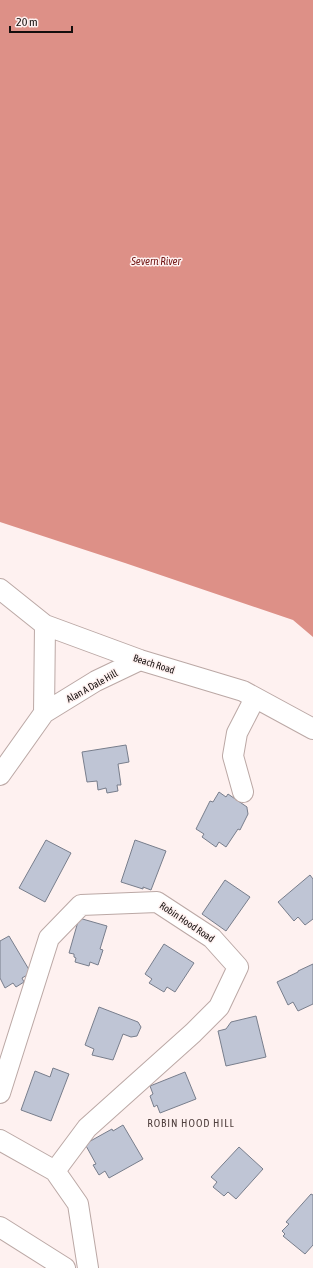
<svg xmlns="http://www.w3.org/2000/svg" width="313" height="1268" viewBox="0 0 313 1268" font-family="'Asap Condensed',sans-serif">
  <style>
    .water { fill: #dd9087 }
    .building { fill: #bfc5d5; stroke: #787e8c }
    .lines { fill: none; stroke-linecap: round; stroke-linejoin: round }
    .minor-casing { stroke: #bba8a5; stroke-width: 22 }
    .minor { stroke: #fff; stroke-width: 20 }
    .labels { text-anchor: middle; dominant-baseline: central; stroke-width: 3; stroke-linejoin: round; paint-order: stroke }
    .street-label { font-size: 10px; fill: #140e0d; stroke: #fef1f0 }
    .water-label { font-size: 11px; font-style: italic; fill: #721715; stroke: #fef1f0 }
    .neighbourhood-label { font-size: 11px; letter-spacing: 1px; fill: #51413f; stroke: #fef1f0 }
  </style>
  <rect width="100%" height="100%" fill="#fef1f0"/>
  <path class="water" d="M 0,0 L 313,0 L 313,637 L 293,620 L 125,563 L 0,522 Z"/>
  <path class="building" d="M 126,745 L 129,762 L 118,764 L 121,785 L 117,785 L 118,791 L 107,793 L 106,788 L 98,790 L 97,781 L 87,782 L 82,752 Z
    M 219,792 L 226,797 L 228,794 L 247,807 L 247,808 L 248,814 L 240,830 L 238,829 L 226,847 L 219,842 L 216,847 L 202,837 L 204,834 L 196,829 L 210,801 L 213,802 Z
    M 46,840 L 71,853 L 45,902 L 19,888 Z
    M 135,840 L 166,851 L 151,890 L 143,887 L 143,889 L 121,882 Z
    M 310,875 L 313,879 L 313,919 L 305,925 L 298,917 L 294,921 L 278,902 Z
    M 225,880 L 250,897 L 226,931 L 202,914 Z
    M 79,918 L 107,926 L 100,949 L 103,950 L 98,965 L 90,962 L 89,966 L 75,962 L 76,958 L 74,957 L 74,954 L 69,953 Z
    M 9,936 L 31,973 L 22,978 L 24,982 L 16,987 L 13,983 L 5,988 L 0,978 L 0,941 Z
    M 164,944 L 194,963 L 175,992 L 167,987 L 164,992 L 149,983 L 152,979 L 145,974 Z
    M 313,964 L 313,1004 L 298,1011 L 293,1002 L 288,1005 L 277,982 L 298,972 L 298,971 Z
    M 99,1007 L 138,1022 L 141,1027 L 137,1036 L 131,1037 L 123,1034 L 113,1060 L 92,1055 L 94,1049 L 85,1045 Z
    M 256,1016 L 266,1057 L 226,1066 L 218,1031 L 226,1029 L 231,1022 Z
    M 53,1068 L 69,1074 L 51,1121 L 21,1110 L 35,1071 L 50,1077 Z
    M 185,1072 L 196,1099 L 160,1113 L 157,1105 L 154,1107 L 150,1096 L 153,1094 L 150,1086 Z
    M 123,1125 L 143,1159 L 109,1178 L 105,1171 L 99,1175 L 93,1165 L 96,1164 L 85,1144 L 112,1129 L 113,1131 Z
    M 239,1147 L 263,1169 L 236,1199 L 228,1192 L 224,1196 L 213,1187 L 217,1182 L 211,1177 Z
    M 311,1194 L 313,1195 L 313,1245 L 305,1254 L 283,1236 L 285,1234 L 282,1231 L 289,1224 L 286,1222 Z"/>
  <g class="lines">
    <g class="minor-casing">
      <path id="minor" d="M 0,589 L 45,625 L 140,660 L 243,691 L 313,729
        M 44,713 L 96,681 L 140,660
        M 0,775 L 44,713 L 45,625
        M 243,792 L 233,756 L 237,733 L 255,698
        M 0,1093 L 49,938 L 81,905 L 157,902 L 212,938 L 238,967 L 219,1007 L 193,1033 L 87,1128 L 55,1171 L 0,1140
        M 55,1171 L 78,1204 L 88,1268
        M 0,1227 L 65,1268"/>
    </g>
    <use href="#minor" class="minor"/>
  </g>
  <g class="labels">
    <g class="street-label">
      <text transform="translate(154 664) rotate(18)">Beach Road</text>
      <text transform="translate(92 686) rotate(-29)">Alan A Dale Hill</text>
      <text transform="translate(187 922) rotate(34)">Robin Hood Road</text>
    </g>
    <g class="water-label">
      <text x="156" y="261">Severn River</text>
    </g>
    <g class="neighbourhood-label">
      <text x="191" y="1123">ROBIN HOOD HILL</text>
    </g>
  </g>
  <path d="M10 26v6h62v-6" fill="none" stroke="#140e0d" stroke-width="2"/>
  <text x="16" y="26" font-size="12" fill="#140e0d" stroke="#fef1f0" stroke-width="3" paint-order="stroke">20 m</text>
</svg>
